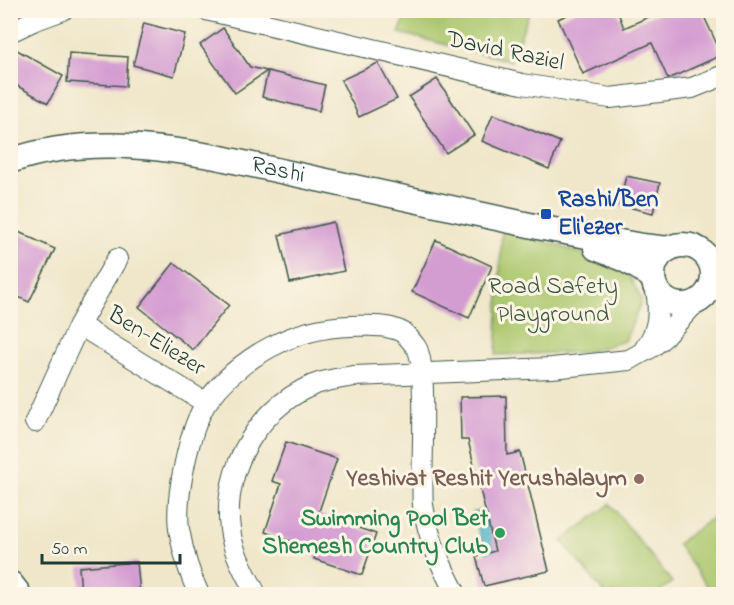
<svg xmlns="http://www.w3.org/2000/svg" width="734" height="605" viewBox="0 0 734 605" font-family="'Indie Flower',sans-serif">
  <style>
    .green { fill: #acc86e; stroke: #668251; stroke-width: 1.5 }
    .water { fill: #44b0c2; stroke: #32767b; stroke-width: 1.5 }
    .building { fill: #d49dd2 }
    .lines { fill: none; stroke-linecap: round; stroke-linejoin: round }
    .minor-casing { stroke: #3e564a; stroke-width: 22 }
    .tertiary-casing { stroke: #3e564a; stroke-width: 27 }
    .secondary-casing { stroke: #3e564a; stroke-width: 30 }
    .minor { stroke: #fff; stroke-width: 20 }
    .tertiary { stroke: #fff; stroke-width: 24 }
    .secondary { stroke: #fff; stroke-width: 27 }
    .transit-dot { fill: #1a4fb4; stroke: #fcf5e5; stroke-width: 2 }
    .education-dot { fill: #8d6e63; stroke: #fcf5e5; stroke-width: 2 }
    .leisure-dot { fill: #2e9e5b; stroke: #fcf5e5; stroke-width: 2 }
    .labels { text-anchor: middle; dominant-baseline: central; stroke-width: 6; stroke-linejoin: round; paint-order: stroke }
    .street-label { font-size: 24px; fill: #1f3d34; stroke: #fcf5e5 }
    .transit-label { font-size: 24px; font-weight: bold; fill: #164399; stroke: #fcf5e5; text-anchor: start }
    .park-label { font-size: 24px; fill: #3b5940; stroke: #fcf5e5 }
    .education-label { font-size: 24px; font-weight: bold; fill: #785e54; stroke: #fcf5e5; text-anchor: end }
    .leisure-label { font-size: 24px; font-weight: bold; fill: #27864d; stroke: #fcf5e5; text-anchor: end }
  </style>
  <rect width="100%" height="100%" fill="#fcf5e5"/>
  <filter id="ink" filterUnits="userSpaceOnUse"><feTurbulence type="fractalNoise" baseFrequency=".0167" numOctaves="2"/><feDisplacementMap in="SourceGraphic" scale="12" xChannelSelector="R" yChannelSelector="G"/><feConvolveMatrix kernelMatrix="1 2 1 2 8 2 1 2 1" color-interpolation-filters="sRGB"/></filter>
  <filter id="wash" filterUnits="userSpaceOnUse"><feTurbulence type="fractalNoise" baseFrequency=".008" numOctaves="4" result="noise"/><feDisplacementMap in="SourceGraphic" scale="24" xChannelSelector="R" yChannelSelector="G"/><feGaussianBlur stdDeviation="1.35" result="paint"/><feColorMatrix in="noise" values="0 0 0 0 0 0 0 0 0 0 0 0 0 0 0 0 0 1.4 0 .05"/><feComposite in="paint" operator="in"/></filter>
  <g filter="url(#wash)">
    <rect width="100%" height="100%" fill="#f0e7ca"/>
    <path class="green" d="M 408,11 L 530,10 L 530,11 L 511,61 L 399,33 Z
      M 502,227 L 625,268 L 642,300 L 625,341 L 586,352 L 496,355 Z
      M 610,504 L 672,582 L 656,594 L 605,594 L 562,541 Z
      M 723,510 L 723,586 L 713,594 L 677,544 Z"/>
    <path class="water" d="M 511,501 L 529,553 L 490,566 L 472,513 Z"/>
    <g id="blocks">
      <path class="building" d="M 578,10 L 617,10 L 624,28 L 664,10 L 701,10 L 722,55 L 668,79 L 652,43 L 583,74 L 558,19 Z
        M 144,23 L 185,34 L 174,76 L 133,65 Z
        M 223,28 L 250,67 L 267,71 L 235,93 L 200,45 Z
        M 10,46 L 63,76 L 48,103 L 10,82 Z
        M 69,53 L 128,57 L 126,86 L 67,82 Z
        M 378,63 L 397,99 L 359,117 L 341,80 Z
        M 268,71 L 325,85 L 319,111 L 262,97 Z
        M 437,79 L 474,135 L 446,153 L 409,97 Z
        M 493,114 L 560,142 L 549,169 L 482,141 Z
        M 626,176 L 660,183 L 653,213 L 619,205 Z
        M 333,222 L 344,271 L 290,283 L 279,235 Z
        M 10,228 L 55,249 L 29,302 L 10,293 Z
        M 436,240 L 492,266 L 469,318 L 412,292 Z
        M 174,263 L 229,305 L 193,350 L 139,307 Z
        M 506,396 L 507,455 L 520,452 L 549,571 L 484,586 L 476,556 L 495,551 L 468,440 L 461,440 L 460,397 Z
        M 286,442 L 337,459 L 318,514 L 376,534 L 362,575 L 314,559 L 317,550 L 265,532 L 281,484 L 272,481 Z
        M 137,562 L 140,594 L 81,594 L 79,567 Z"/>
    </g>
  </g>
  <g filter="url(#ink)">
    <use href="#blocks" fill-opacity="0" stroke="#3e564a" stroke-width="1.5"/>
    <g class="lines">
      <g class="minor-casing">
        <path id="minor" d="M 206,10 L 522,84 L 610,98 L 692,88 L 724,75
          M 10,32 L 33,21 L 63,10
          M 79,325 L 206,403
          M 645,348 C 660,329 659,310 656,288
          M 35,422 L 79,325 L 117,259
          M 199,594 C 189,574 183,552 179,529 C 175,498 189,428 207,402 C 240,356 295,327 351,326 C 367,326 385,324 400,331 C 406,333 412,342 416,347 C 429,364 420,476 423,505 C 428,538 441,566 456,594
          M 256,594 C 248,578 238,562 233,544 C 216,481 253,410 313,385 C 326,380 340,378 354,376 L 552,368 L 629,360 L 652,347 L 664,337 L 697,301"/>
      </g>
      <g class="tertiary-casing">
        <g id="tertiary">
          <path id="s1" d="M 10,161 C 78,137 147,145 216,157 L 543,228 L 642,246 L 669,249"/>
          <circle cx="683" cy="275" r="30"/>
          <path d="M 596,248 C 617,256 635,263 653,278"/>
        </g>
      </g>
      <g class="secondary-casing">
        <path id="secondary" d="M 10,585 L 17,594"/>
      </g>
      <use href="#minor" class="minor"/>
      <use href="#tertiary" class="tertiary"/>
      <use href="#secondary" class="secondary"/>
    </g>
  </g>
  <rect class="transit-dot" x="540" y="208" width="12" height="12" rx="3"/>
  <circle class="education-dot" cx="639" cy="479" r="6"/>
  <circle class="leisure-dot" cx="500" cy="533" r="6"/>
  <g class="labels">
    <g class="street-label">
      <text transform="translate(505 52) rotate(12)">David Raziel</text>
      <text stroke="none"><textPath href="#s1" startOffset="272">Rashi</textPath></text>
      <text transform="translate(156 342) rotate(32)">Ben-Eliezer</text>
    </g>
    <g class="transit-label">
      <text x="558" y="200">Rashi/Ben<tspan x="558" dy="28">Eli'ezer</tspan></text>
    </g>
    <g class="park-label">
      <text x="553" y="287">Road Safety<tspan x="553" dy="28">Playground</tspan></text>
    </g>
    <g class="education-label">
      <text x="627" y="479">Yeshivat Reshit Yerushalaym</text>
    </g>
    <g class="leisure-label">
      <text x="488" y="519">Swimming Pool Bet<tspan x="488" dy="28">Shemesh Country Club</tspan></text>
    </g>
  </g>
  <rect width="734" height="605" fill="none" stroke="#fcf5e5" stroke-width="36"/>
  <path d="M42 554v9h138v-9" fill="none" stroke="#1f3d34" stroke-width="3"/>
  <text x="51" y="554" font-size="18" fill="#1f3d34" stroke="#fcf5e5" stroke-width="4.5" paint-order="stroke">50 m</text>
</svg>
